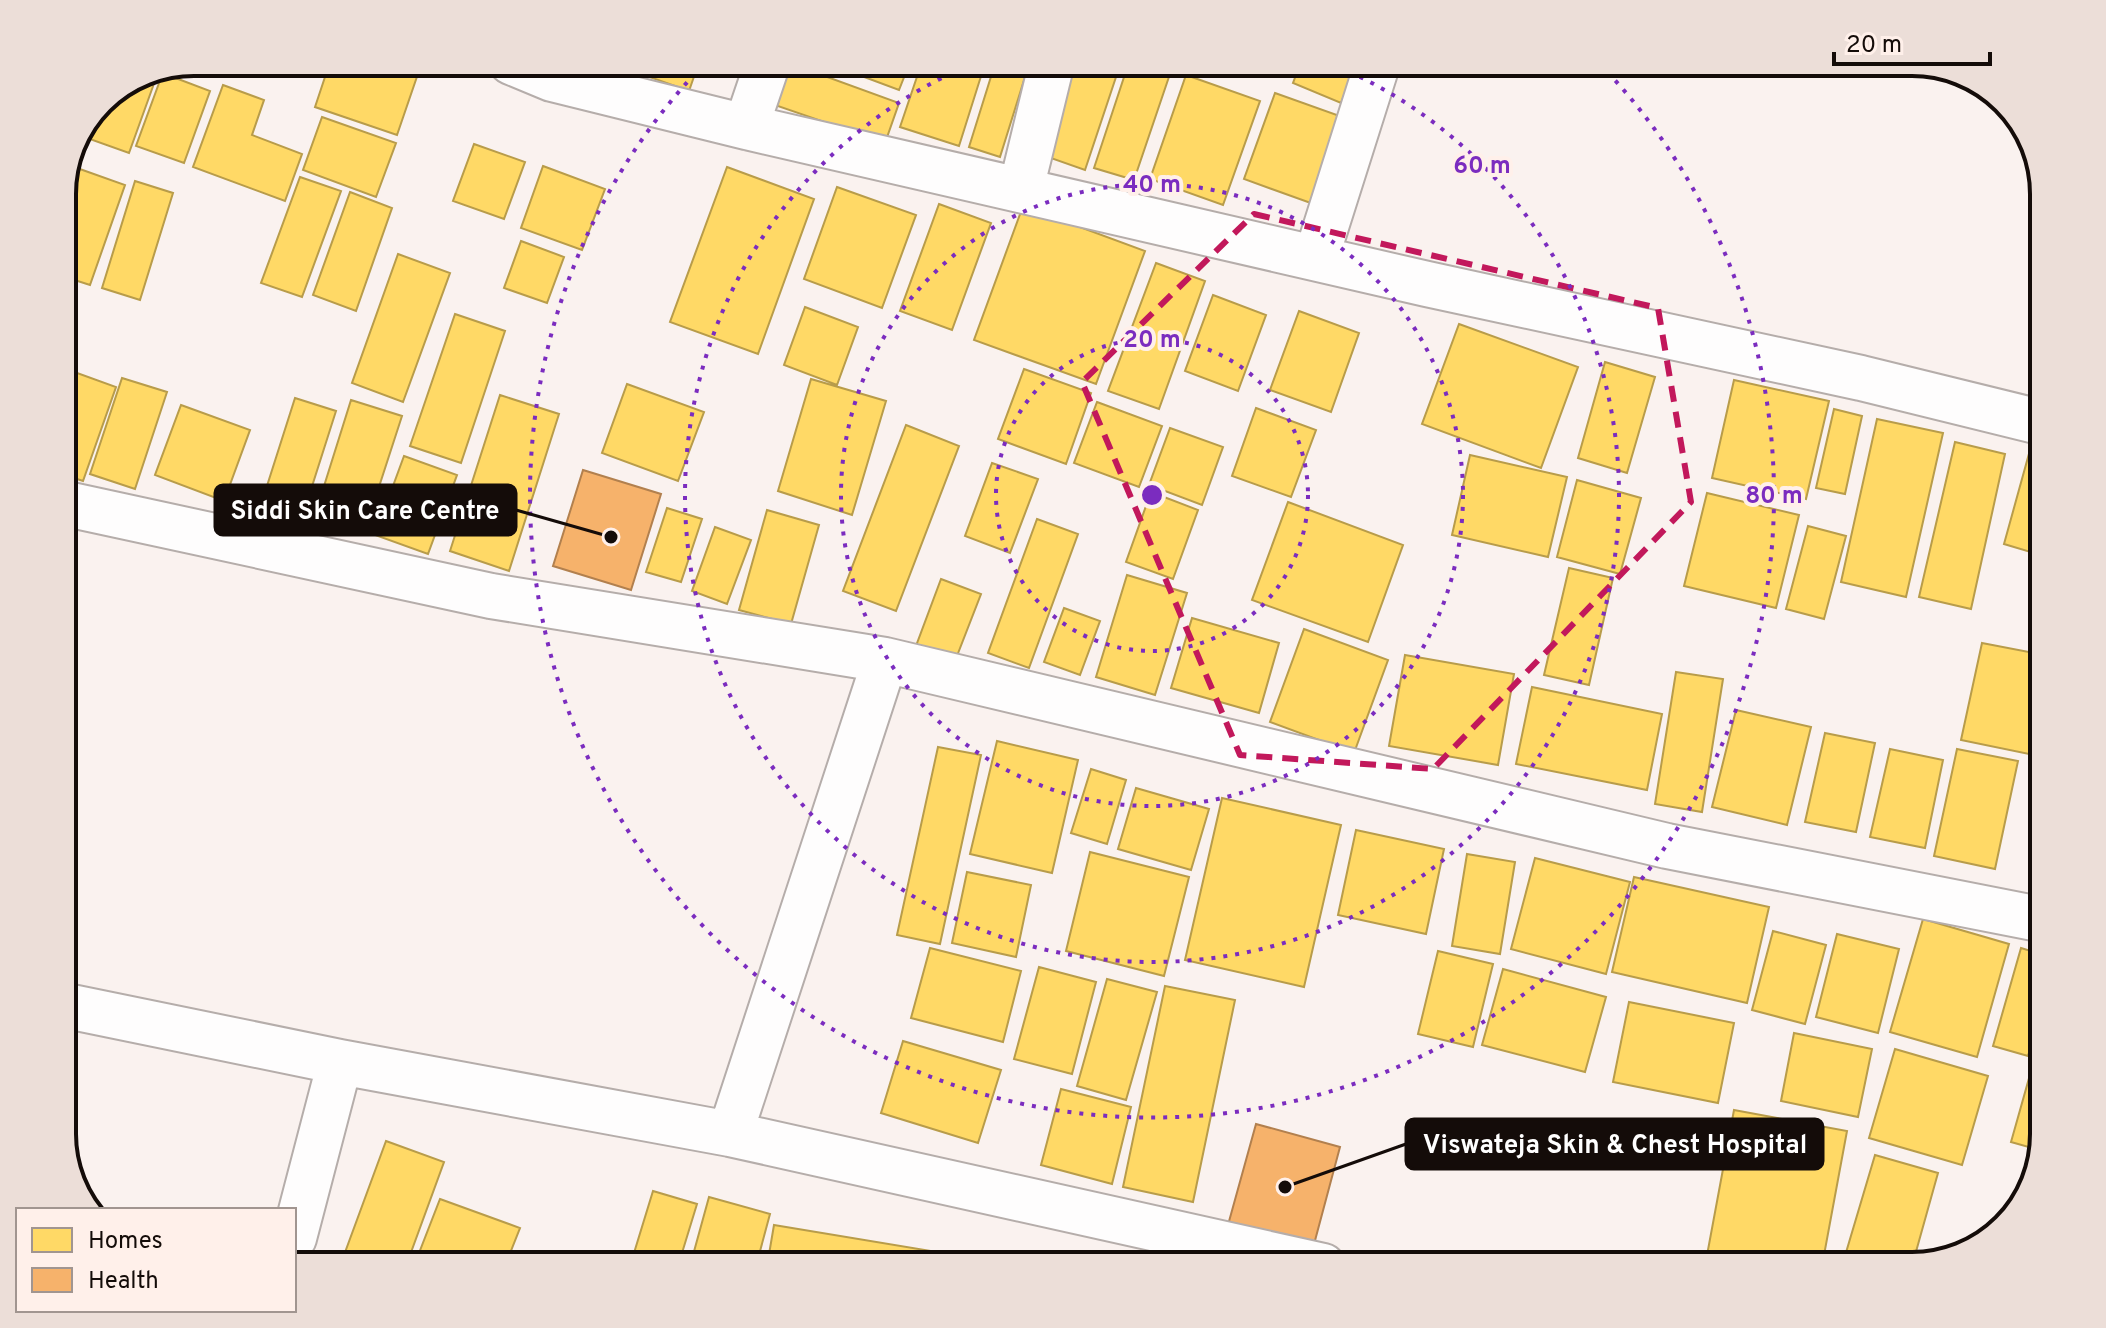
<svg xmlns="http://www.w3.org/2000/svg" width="2106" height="1328" viewBox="0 0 2106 1328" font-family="Overpass,sans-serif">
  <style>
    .homes { fill: #ffd966; stroke: #b89c4a; stroke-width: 2 }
    .health { fill: #f6b26b; stroke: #b2804e; stroke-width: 2 }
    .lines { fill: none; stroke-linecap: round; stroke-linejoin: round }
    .minor-casing { stroke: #b5adaa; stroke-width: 48 }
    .minor { stroke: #fefdfd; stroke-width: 44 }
    .marked { fill: none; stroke: #c2185b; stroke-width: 6; stroke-dasharray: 16 10; stroke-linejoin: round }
    .ring { fill: none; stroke: #7b2cbf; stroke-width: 4; stroke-dasharray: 4 8 }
    .rim { fill: none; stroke: #140c09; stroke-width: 4 }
    .centre { fill: #7b2cbf; stroke: #fff0ea; stroke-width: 4 }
    .ring-label { font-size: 24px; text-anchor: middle; font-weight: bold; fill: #7b2cbf; stroke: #fff0ea; stroke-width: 8; stroke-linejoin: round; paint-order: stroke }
    .leader { fill: none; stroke: #140c09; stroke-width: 3 }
    .callout-dot { fill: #140c09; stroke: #fff0ea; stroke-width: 3 }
    .callout { fill: #140c09; stroke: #140c09; stroke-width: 3 }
    .callout-label { font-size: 26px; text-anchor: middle; font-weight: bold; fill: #fff }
  </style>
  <rect width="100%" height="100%" fill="#faf2ef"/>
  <path class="homes" d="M 194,62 L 214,62 L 209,76 L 183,67 Z
    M 330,62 L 422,62 L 397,135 L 315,107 Z
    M 626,62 L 699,62 L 689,91 L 624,68 Z
    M 786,62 L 899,103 L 885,143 L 769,103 Z
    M 824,62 L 910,62 L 899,90 Z
    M 922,62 L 949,62 L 982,73 L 959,146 L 900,127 Z
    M 1004,62 L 1026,62 L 1024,68 Z
    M 1076,62 L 1121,62 L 1085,170 L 1045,156 Z
    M 1129,62 L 1174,62 L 1134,180 L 1094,168 Z
    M 1301,62 L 1357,62 L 1341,103 L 1293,83 Z
    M 994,67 L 1025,77 L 1000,157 L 969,147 Z
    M 165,74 L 210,91 L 184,163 L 136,146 L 162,75 Z
    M 1186,75 L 1260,101 L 1223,205 L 1150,179 Z
    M 156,78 L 129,153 L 84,137 L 101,100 Z
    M 223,85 L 264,100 L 252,135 L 302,154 L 285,201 L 193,167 Z
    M 1275,93 L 1351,120 L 1319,206 L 1244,179 Z
    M 322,117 L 396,143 L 376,197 L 303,170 Z
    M 474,144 L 525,162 L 504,219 L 453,201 Z
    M 543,166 L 605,189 L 582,250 L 521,228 Z
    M 727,167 L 814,199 L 758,354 L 670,322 Z
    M 77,168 L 125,185 L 90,285 L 62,276 L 62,213 Z
    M 300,177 L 341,191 L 302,297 L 261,283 Z
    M 135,181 L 173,193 L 140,300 L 102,288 Z
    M 837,187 L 916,215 L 882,308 L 804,279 Z
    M 350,192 L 392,208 L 356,311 L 313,295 Z
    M 939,204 L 991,223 L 952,330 L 900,311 Z
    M 1023,206 L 1145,251 L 1096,384 L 974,340 Z
    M 521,241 L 564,257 L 547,303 L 504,288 Z
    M 398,254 L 450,273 L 403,402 L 352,383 Z
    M 1156,263 L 1205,281 L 1159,409 L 1108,391 Z
    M 62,290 L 76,295 L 62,331 Z
    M 1213,295 L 1266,315 L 1238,391 L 1185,371 Z
    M 805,307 L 858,327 L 837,385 L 784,365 Z
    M 1299,311 L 1359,333 L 1331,412 L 1270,390 Z
    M 455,314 L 505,331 L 461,463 L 410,446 Z
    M 1459,324 L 1578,367 L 1541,468 L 1422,424 Z
    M 1605,362 L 1655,377 L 1627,473 L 1578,458 Z
    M 66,369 L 116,387 L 83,481 L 62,474 L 62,379 Z
    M 1024,369 L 1091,393 L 1066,464 L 998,439 Z
    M 122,378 L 167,392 L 135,489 L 90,474 Z
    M 811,379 L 886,401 L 852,515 L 778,491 Z
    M 1734,380 L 1829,401 L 1806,499 L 1712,478 Z
    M 627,384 L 704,412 L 678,481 L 602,453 Z
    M 500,395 L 559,414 L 509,571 L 450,551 Z
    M 295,398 L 336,411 L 300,524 L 259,511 Z
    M 351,400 L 402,416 L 364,533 L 314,518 Z
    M 1097,402 L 1162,426 L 1139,487 L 1074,463 Z
    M 181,405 L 250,430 L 224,501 L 155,475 Z
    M 1256,408 L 1316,430 L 1291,497 L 1232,476 Z
    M 1834,409 L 1862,416 L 1845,494 L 1816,488 Z
    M 1877,419 L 1943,433 L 1906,597 L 1841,582 Z
    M 906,425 L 959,446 L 896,611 L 843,591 Z
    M 1170,428 L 1223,447 L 1202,505 L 1149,485 Z
    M 1955,442 L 2005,454 L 1971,609 L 1919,597 Z
    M 2030,450 L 2044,454 L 2044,556 L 2004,544 Z
    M 1470,455 L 1567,477 L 1548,557 L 1452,535 Z
    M 404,456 L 457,475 L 428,554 L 375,535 Z
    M 992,463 L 1038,479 L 1010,553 L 965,536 Z
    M 1577,480 L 1641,498 L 1620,574 L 1557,557 Z
    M 1151,492 L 1198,510 L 1173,579 L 1126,562 Z
    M 1707,493 L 1799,515 L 1776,608 L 1684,586 Z
    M 1288,502 L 1403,545 L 1368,642 L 1252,600 Z
    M 667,508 L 702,519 L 681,582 L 646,572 Z
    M 767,510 L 819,525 L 791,624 L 739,610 Z
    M 1037,519 L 1078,534 L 1029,668 L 988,653 Z
    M 1808,526 L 1846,536 L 1824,619 L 1786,609 Z
    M 715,527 L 751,540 L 727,604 L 692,591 Z
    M 1569,568 L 1613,578 L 1589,685 L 1544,675 Z
    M 1127,575 L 1187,593 L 1155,695 L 1096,677 Z
    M 941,579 L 981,594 L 955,661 L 916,646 Z
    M 1064,608 L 1100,621 L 1080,675 L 1044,662 Z
    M 1192,618 L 1279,643 L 1259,713 L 1171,688 Z
    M 1304,629 L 1388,660 L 1354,753 L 1270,722 Z
    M 1982,643 L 2044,655 L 2044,757 L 1961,740 Z
    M 1405,655 L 1514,674 L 1498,765 L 1389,746 Z
    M 1676,672 L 1723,679 L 1702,812 L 1655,804 Z
    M 1532,687 L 1662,714 L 1647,790 L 1516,764 Z
    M 1736,710 L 1811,727 L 1787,825 L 1712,807 Z
    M 1825,733 L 1875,743 L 1856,832 L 1805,822 Z
    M 997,741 L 1078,760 L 1052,873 L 970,854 Z
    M 938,747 L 981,755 L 940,944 L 897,935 Z
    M 1890,749 L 1943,760 L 1925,848 L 1870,837 Z
    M 1957,749 L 2018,761 L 1995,869 L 1934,856 Z
    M 1091,769 L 1126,780 L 1107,844 L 1071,833 Z
    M 1136,788 L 1209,809 L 1191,870 L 1118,849 Z
    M 1222,798 L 1341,825 L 1304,987 L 1185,960 Z
    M 1356,830 L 1444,849 L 1426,934 L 1338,915 Z
    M 1090,852 L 1189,877 L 1164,976 L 1066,951 Z
    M 1467,854 L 1515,862 L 1500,954 L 1452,946 Z
    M 1535,858 L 1630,882 L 1606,974 L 1511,949 Z
    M 967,872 L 1031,885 L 1016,957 L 952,943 Z
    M 1634,877 L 1769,907 L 1747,1003 L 1612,972 Z
    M 1923,919 L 2009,944 L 1977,1057 L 1890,1032 Z
    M 1773,931 L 1826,945 L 1805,1024 L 1752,1010 Z
    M 1837,934 L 1899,949 L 1878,1033 L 1816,1017 Z
    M 930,948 L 1021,971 L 1003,1042 L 911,1018 Z
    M 2021,948 L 2044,955 L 2044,1000 L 2028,1056 L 1993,1046 Z
    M 1438,951 L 1493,964 L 1473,1047 L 1418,1034 Z
    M 1039,967 L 1096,982 L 1072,1074 L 1014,1059 Z
    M 1503,969 L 1606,997 L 1585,1072 L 1482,1045 Z
    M 1107,979 L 1157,992 L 1126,1100 L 1077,1086 Z
    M 1165,986 L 1235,1000 L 1193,1202 L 1123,1187 Z
    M 1629,1002 L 1734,1023 L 1718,1103 L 1613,1082 Z
    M 2044,1025 L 2044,1135 L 2039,1150 L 2011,1142 Z
    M 1794,1033 L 1872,1049 L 1858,1117 L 1781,1101 Z
    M 903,1041 L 1001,1070 L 978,1143 L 881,1113 Z
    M 1895,1049 L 1988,1076 L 1962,1165 L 1869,1138 Z
    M 1061,1089 L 1131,1107 L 1112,1184 L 1041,1165 Z
    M 1734,1110 L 1847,1131 L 1822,1266 L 1705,1266 Z
    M 386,1141 L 444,1162 L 406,1266 L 340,1266 Z
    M 1875,1155 L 1938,1173 L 1912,1266 L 1842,1266 Z
    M 653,1191 L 697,1204 L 678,1266 L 630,1266 Z
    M 709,1197 L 770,1214 L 756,1266 L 690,1266 Z
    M 440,1199 L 520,1228 L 505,1266 L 414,1266 Z
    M 774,1225 L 937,1252 L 934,1266 L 767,1266 Z"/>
  <path class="health" d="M 583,470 L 661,494 L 631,590 L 553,566 Z
    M 1256,1124 L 1340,1147 L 1313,1248 L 1228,1225 Z"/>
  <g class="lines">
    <g class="minor-casing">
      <path id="minor" d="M 511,62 L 552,79 L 746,127 L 1427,284 L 1861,378 L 2044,423
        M 746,127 L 768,62
        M 1021,189 L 1052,62
        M 1316,258 L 1378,62
        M 62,503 L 491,596 L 885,660 L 1667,846 L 2044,920
        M 62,1005 L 340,1062 L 730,1134 L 1323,1266
        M 730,1134 L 885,660
        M 294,1238 L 340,1062"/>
    </g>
    <use href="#minor" class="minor"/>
  </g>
  <path class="marked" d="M 1254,214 L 1658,308 L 1691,502 L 1433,769 L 1240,755 L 1082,382 Z"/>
  <g class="ring">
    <circle cx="1152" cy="495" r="156"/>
    <circle cx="1152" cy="495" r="311"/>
    <path d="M1327 62A467 467 0 1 1 977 62"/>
    <path d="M1599 63A622 622 0 1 1 705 63"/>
  </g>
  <path d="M0 0H2106V1328H0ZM194 76H1912A118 118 0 0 1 2030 194V1134A118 118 0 0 1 1912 1252H194A118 118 0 0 1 76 1134V194A118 118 0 0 1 194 76Z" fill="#ecded8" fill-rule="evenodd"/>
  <path class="rim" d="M194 76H1912A118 118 0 0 1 2030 194V1134A118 118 0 0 1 1912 1252H194A118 118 0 0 1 76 1134V194A118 118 0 0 1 194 76Z"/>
  <circle cx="1152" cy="495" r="12" class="centre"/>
  <g class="ring-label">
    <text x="1482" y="173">60 m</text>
    <text x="1152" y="192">40 m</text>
    <text x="1152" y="347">20 m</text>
    <text x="1774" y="503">80 m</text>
  </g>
  <path class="leader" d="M611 537L516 510M1285 1187L1406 1144"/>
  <g class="callout-dot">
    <circle cx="611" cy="537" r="8"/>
    <circle cx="1285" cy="1187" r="8"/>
  </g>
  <g class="callout">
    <rect x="215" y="485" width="301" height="50" rx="8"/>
    <rect x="1406" y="1119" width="417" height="50" rx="8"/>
  </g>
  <g class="callout-label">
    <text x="365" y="519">Siddi Skin Care Centre</text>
    <text x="1615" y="1153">Viswateja Skin &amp; Chest Hospital</text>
  </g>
  <rect x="16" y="1208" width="280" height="104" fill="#fff0ea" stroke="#a19590" stroke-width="2"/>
  <rect x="32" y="1228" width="40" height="24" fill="#ffd966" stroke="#a19590" stroke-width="2"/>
  <text x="88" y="1248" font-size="24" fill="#140c09">Homes</text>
  <rect x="32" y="1268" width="40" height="24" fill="#f6b26b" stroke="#a19590" stroke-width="2"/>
  <text x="88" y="1288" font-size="24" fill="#140c09">Health</text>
  <path d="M1834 52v12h156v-12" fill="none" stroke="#140c09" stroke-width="4"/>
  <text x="1846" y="52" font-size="24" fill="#140c09" stroke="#fff0ea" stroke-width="6" paint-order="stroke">20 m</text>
</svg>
